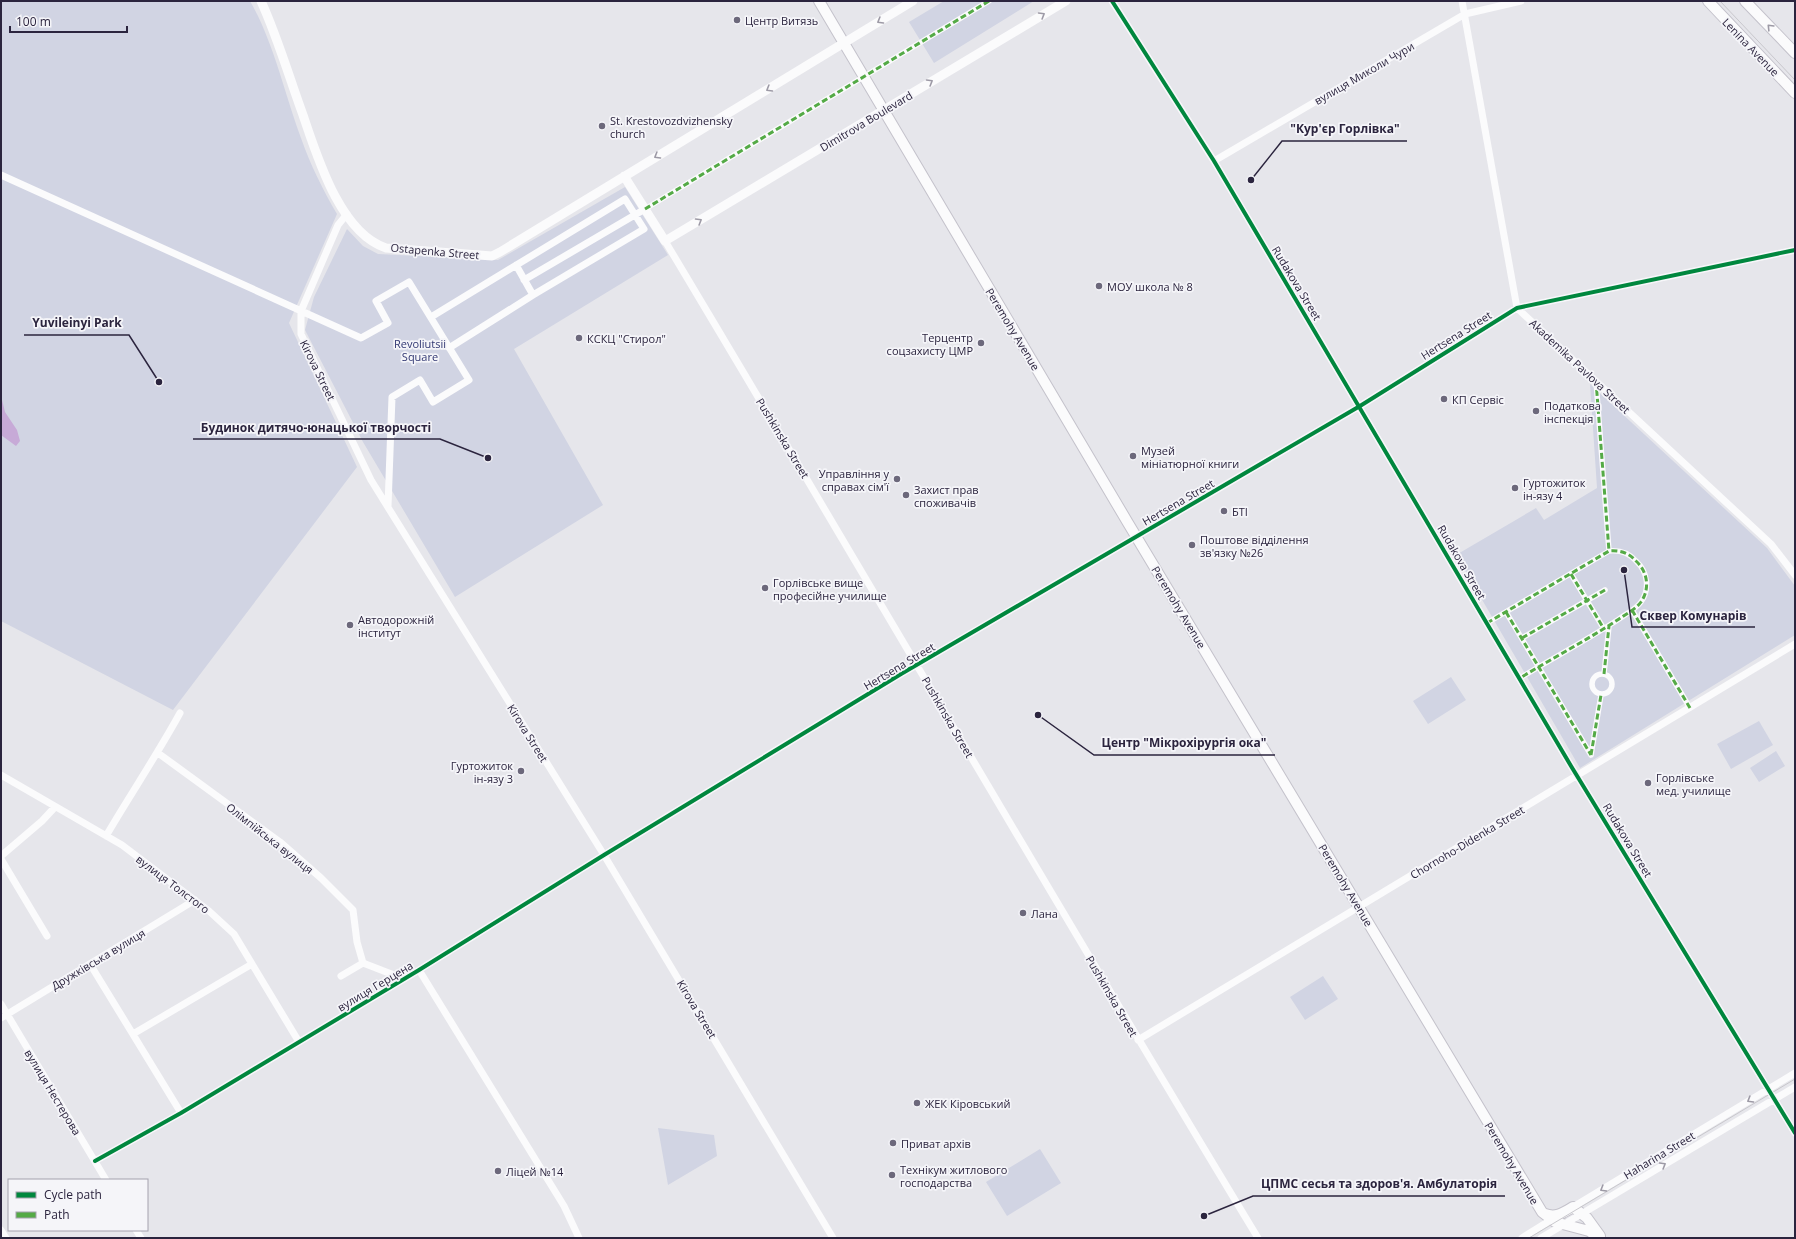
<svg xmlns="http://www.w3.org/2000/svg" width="1796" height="1239" viewBox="0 0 1796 1239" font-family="'Open Sans',sans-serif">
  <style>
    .green { fill: #d1d4e3 }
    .water { fill: #c7aad7 }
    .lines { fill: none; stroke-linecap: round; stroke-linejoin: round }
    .secondary-casing { stroke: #c4c2cb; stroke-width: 12 }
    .pedestrian { stroke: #fbfbfc; stroke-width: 5.5 }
    .minor { stroke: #fbfbfc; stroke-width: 7 }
    .tertiary { stroke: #fbfbfc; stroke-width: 9 }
    .secondary { stroke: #fbfbfc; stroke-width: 10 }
    .tram { stroke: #c8c7cc; stroke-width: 1 }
    .quiet { stroke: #54aa46; stroke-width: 3; stroke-dasharray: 6 3; stroke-linecap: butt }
    .cycleway-casing { stroke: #f5f5f9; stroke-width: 6 }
    .cycleway { stroke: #00873e; stroke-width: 4 }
    .oneway { stroke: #9d9aa6 }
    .poi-dot { fill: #6c687b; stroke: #f5f5f9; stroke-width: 1.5 }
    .labels { text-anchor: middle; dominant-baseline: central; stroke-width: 3.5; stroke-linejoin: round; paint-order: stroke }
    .poi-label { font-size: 11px; fill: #2b243e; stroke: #f5f5f9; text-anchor: start }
    .street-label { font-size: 11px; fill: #2b243e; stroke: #f5f5f9 }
    .park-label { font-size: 11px; fill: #313772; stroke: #f5f5f9 }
    .leader { fill: none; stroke: #2b243e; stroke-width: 1.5 }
    .callout-dot { fill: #2b243e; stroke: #f5f5f9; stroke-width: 1.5 }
    .callout-label { font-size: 12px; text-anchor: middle; font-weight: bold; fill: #2b243e; stroke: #f5f5f9; stroke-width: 3.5; stroke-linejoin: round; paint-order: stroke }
  </style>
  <rect width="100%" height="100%" fill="#e6e6eb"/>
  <path class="green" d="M 1,1 L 250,1 C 274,43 284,92 301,138 C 310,164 323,190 337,214 L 289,323 L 357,467 L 173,710 L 1,621 Z
    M 944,1 L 1034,1 L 934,63 L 909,22 Z
    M 625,187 L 668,255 L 514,349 L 603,505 L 455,597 L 363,442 L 305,330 L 314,297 L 347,229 L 363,246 L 378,254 L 498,260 Z
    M 1590,384 L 1767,548 L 1795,586 L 1795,635 L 1580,768 L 1456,555 L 1536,508 L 1544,520 L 1597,488 Z
    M 1451,677 L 1466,700 L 1428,724 L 1413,701 Z
    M 1759,721 L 1773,745 L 1731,769 L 1717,744 Z
    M 1776,751 L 1785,766 L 1759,782 L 1750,768 Z
    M 1323,976 L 1338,999 L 1305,1020 L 1290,997 Z
    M 658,1128 L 714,1135 L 717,1156 L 668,1185 Z
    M 1040,1149 L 1061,1183 L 1007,1216 L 986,1182 Z"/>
  <path class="water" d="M 1,396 L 5,412 L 17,430 L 20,441 L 16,446 L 1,435 Z"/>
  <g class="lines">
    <g class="secondary-casing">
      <path id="secondary" d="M 819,1 L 1128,523 L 1542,1212 L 1555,1222 L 1589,1231 L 1599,1238
        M 1708,1 L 1795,93
        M 1745,1 L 1795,53
        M 1545,1214 C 1556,1218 1563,1213 1573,1207 L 1587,1218 L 1600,1236"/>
    </g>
    <path class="pedestrian" d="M 645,209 L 989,1
      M 1596,381 L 1609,551
      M 1571,574 L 1604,629
      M 1632,610 L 1690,708
      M 1506,612 L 1591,755
      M 1487,623 L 1609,551 C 1620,550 1629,553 1636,561 C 1648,572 1650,589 1641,602 C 1636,609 1626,614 1619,619 C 1587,640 1553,658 1520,678
      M 1522,638 L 1605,590
      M1592 684a10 10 0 1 1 20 0a10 10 0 1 1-20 0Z
      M 1604,674 L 1609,626
      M 1591,755 L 1601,695"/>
    <path class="minor" d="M 1112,1 L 1214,161 L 1571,766 L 1795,1133
      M 1462,1 L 1517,308 L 1771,544 L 1795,575
      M 1214,161 L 1465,14 L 1521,1
      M 1,175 L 361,338 L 388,323 L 376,301 L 409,282 L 469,380 L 433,402 L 420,380 L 392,397 L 388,506
      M 347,214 L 338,225 L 301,311 L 301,334 L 371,480 L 604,855 L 833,1238
      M 665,241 C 864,573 1058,908 1258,1238
      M 516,265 L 533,295
      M 524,280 L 645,209
      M 431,317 L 625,199 L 644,229 L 533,295 L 449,348
      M 158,753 L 280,842 L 321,878 L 353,910 L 357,942 L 363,963
      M 1,775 L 122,845 L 209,911 L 234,934 L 299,1042
      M 106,836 C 130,795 157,755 180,713
      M 1,856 L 42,821 L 55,807
      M 1,859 L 47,936
      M 90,964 L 181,1113
      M 419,970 L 564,1206 L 579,1238
      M 341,976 L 363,963 L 394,975 L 407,977
      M 1,1004 L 106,1180
      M 1,1018 L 195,900
      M 133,1034 L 252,964
      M 1138,1040 C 1356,907 1577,777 1795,644
      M 95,1161 L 181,1113 L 419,970 L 604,855 L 901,674 L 1360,406 L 1517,308 L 1795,250
      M 1573,1207 L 1795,1073
      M 1,1230 L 6,1238
      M 136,1230 L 141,1238
      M 1522,1238 L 1554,1218
      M 1541,1238 L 1795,1087"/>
    <path class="tertiary" d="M 261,1 C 278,38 289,77 303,115 C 317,156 340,233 386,248 L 492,256 L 500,252 L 913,1
      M 624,176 L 665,241 L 1066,1"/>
    <use href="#secondary" class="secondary"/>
    <path class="tram" d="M 1720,1 L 1795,80
      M 1529,1238 L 1795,1079"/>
    <path class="quiet" d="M 645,209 L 989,1
      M 1596,381 L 1609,551
      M 1571,574 L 1604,629
      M 1632,610 L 1690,708
      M 1506,612 L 1591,755
      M 1487,623 L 1609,551 C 1620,550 1629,553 1636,561 C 1648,572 1650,589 1641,602 C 1636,609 1626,614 1619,619 C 1587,640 1553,658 1520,678
      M 1522,638 L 1605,590
      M 1604,674 L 1609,626
      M 1591,755 L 1601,695"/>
    <g class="cycleway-casing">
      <path id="cycleway" d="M 1112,1 L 1214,161 L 1571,766 L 1795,1133
        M 95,1161 L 181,1113 L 419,970 L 604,855 L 901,674 L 1360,406 L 1517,308 L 1795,250"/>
    </g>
    <use href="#cycleway" class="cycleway"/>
  </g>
  <defs><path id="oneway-chevron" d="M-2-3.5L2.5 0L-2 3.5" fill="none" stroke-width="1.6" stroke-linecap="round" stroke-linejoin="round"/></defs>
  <g class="oneway">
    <use href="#oneway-chevron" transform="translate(1042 15) rotate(-31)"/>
    <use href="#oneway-chevron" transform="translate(880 21) rotate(149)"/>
    <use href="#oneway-chevron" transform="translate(1770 27) rotate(-134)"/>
    <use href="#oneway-chevron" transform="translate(930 82) rotate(-31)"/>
    <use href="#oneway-chevron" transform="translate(769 89) rotate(149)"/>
    <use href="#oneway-chevron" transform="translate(657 156) rotate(149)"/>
    <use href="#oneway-chevron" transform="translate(699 221) rotate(-31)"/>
    <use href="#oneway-chevron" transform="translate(1750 1100) rotate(149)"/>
    <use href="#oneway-chevron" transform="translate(1663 1165) rotate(-31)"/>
    <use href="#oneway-chevron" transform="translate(1603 1189) rotate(149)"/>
  </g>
  <g class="poi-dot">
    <circle cx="737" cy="20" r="4"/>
    <circle cx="602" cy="126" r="4"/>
    <circle cx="1099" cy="286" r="4"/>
    <circle cx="579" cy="338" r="4"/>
    <circle cx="981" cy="343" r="4"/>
    <circle cx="1444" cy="399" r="4"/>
    <circle cx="1536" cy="411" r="4"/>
    <circle cx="1133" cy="456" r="4"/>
    <circle cx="897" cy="479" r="4"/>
    <circle cx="1515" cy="488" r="4"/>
    <circle cx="906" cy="495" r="4"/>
    <circle cx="1224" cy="511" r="4"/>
    <circle cx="1192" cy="545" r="4"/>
    <circle cx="765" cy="588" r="4"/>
    <circle cx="350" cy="625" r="4"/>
    <circle cx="521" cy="771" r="4"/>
    <circle cx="1648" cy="783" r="4"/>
    <circle cx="1023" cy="913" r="4"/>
    <circle cx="917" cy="1103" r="4"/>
    <circle cx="893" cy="1143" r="4"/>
    <circle cx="498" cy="1171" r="4"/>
    <circle cx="892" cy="1175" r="4"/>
  </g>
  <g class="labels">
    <g class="poi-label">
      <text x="745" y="20">Центр Витязь</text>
      <text x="610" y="120">St. Krestovozdvizhensky<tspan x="610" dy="13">church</tspan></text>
      <text x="1107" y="286">МОУ школа № 8</text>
      <text x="973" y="337" text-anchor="end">Терцентр<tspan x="973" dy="13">соцзахисту ЦМР</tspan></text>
      <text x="587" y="338">КСКЦ "Стирол"</text>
      <text x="1452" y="399">КП Сервіс</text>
      <text x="1544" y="405">Податкова<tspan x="1544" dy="13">інспекція</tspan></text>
      <text x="1141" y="450">Музей<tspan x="1141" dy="13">мініатюрної книги</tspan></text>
      <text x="889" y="473" text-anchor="end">Управління у<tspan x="889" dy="13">справах сім'ї</tspan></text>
      <text x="1523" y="482">Гуртожиток<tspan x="1523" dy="13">ін-язу 4</tspan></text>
      <text x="914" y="489">Захист прав<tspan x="914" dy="13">споживачів</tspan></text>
      <text x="1232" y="511">БТІ</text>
      <text x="1200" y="539">Поштове відділення<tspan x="1200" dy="13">зв'язку №26</tspan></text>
      <text x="773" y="582">Горлівське вище<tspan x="773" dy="13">професійне училище</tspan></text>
      <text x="358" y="619">Автодорожній<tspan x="358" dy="13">інститут</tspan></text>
      <text x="513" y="765" text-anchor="end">Гуртожиток<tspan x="513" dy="13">ін-язу 3</tspan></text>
      <text x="1656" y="777">Горлівське<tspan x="1656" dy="13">мед. училище</tspan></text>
      <text x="1031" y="913">Лана</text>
      <text x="925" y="1103">ЖЕК Кіровський</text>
      <text x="901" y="1143">Приват архів</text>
      <text x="900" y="1169">Технікум житлового<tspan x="900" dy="13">господарства</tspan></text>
      <text x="506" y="1171">Ліцей №14</text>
    </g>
    <g class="street-label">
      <text transform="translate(1751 47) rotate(46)">Lenina Avenue</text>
      <text transform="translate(1364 73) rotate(-30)">вулиця Миколи Чури</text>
      <text transform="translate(866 121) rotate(-31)">Dimitrova Boulevard</text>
      <text transform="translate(435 251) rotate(5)">Ostapenka Street</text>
      <text transform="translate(1297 283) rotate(59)">Rudakova Street</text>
      <text transform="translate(1013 329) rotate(59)">Peremohy Avenue</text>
      <text transform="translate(1456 335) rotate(-32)">Hertsena Street</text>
      <text transform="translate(1580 366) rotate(43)">Akademika Pavlova Street</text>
      <text transform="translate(318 370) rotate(64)">Kirova Street</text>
      <text transform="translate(783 438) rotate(59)">Pushkinska Street</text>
      <text transform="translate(1178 502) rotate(-30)">Hertsena Street</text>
      <text transform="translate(1462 562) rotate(60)">Rudakova Street</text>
      <text transform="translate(1179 607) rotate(59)">Peremohy Avenue</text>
      <text transform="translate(899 666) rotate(-31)">Hertsena Street</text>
      <text transform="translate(948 717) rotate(60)">Pushkinska Street</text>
      <text transform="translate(528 733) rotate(58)">Kirova Street</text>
      <text transform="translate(270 838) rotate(38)">Олімпійська вулиця</text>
      <text transform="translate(1628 840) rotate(59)">Rudakova Street</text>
      <text transform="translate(1467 842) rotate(-31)">Chornoho-Didenka Street</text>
      <text transform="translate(173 884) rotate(37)">вулиця Толстого</text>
      <text transform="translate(1346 885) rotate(59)">Peremohy Avenue</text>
      <text transform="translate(98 959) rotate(-31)">Дружківська вулиця</text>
      <text transform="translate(375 986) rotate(-31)">вулиця Герцена</text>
      <text transform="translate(1112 996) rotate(60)">Pushkinska Street</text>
      <text transform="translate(697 1009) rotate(59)">Kirova Street</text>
      <text transform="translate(53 1092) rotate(59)">вулиця Нестерова</text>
      <text transform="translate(1659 1155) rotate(-31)">Haharina Street</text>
      <text transform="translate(1512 1163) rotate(59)">Peremohy Avenue</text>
    </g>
    <g class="park-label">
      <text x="420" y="343">Revoliutsii<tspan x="420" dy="13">Square</tspan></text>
    </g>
  </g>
  <path class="leader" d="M1251 180L1282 141H1407M159 382L129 335H24M488 458L440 439H193M1624 570L1632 627H1755M1038 715L1094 755H1275M1204 1216L1253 1196H1505"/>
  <g class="callout-dot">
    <circle cx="1251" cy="180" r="4"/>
    <circle cx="159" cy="382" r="4"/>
    <circle cx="488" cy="458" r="4"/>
    <circle cx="1624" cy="570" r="4"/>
    <circle cx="1038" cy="715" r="4"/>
    <circle cx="1204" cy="1216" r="4"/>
  </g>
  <g class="callout-label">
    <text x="1345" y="133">"Кур'єр Горлівка"</text>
    <text x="77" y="327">Yuvileinyi Park</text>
    <text x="316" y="432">Будинок дитячо-юнацької творчості</text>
    <text x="1693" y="620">Сквер Комунарів</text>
    <text x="1184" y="747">Центр "Мікрохірургія ока"</text>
    <text x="1379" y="1188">ЦПМС сесья та здоров'я. Амбулаторія</text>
  </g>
  <rect width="1796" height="1239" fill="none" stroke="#2b243e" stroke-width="4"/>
  <rect x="8" y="1179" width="140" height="52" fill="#f5f5f9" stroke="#a4a1ae"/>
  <rect x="16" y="1192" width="20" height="6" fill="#00873e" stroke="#a4a1ae"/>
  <text x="44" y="1199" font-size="12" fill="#2b243e">Cycle path</text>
  <rect x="16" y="1212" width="20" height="6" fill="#54aa46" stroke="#a4a1ae"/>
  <text x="44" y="1219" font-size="12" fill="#2b243e">Path</text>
  <path d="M10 26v6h117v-6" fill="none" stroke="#2b243e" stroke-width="2"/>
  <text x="16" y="26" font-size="12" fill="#2b243e" stroke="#f5f5f9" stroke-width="3" paint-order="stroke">100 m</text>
</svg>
